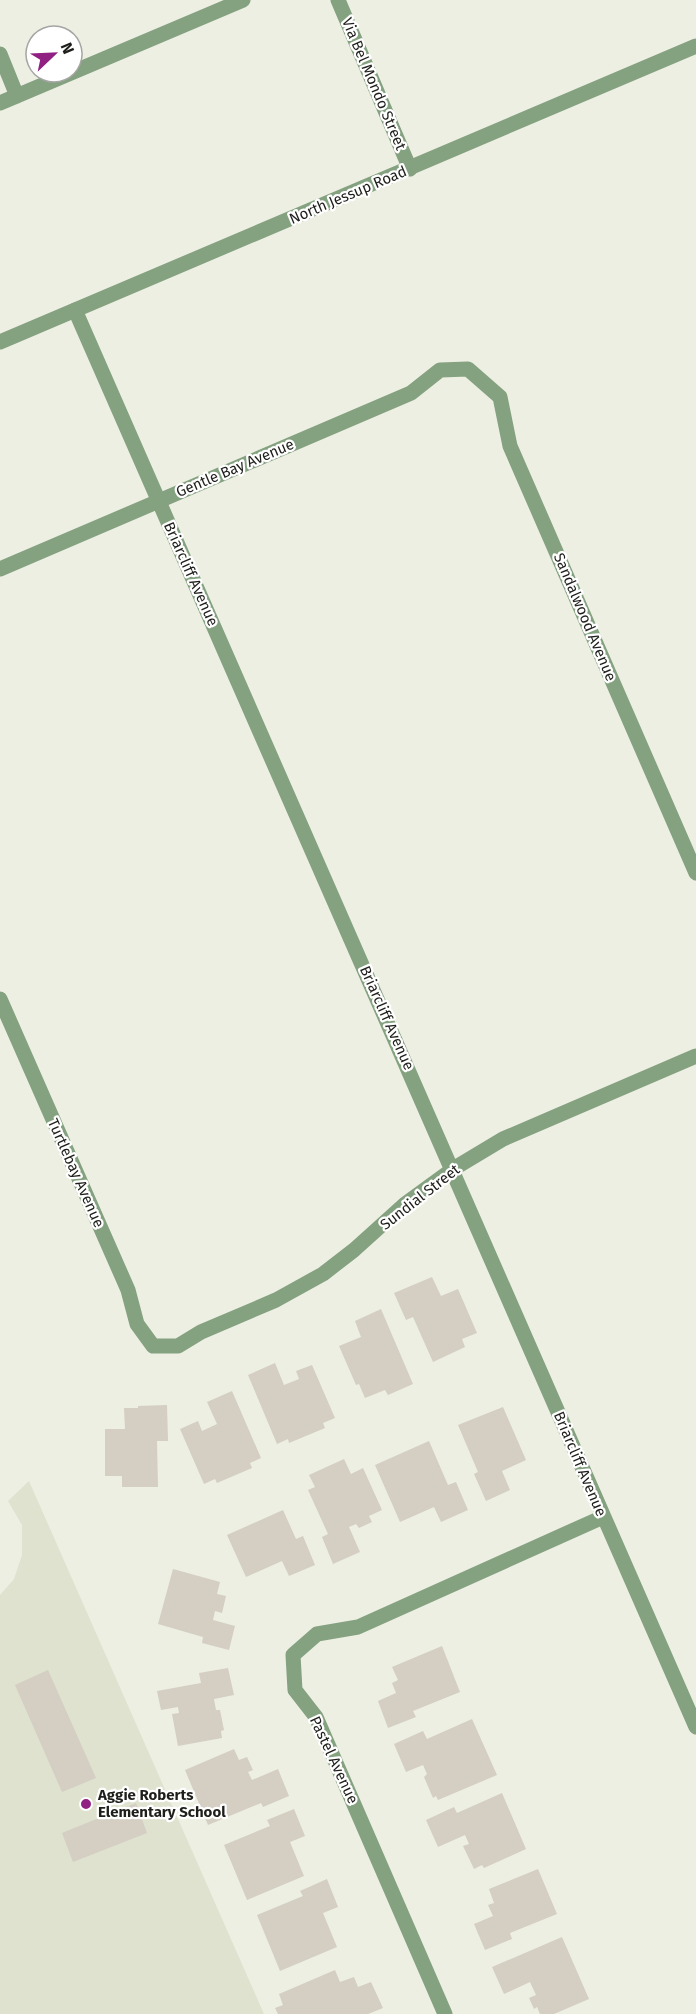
<svg xmlns="http://www.w3.org/2000/svg" width="696" height="2014" viewBox="0 0 696 2014" font-family="'Fira Sans',sans-serif">
  <style>
    .built { fill: #dfe2cf }
    .building { fill: #d4cec3 }
    .lines { fill: none; stroke-linecap: round; stroke-linejoin: round }
    .minor { stroke: #84a180; stroke-width: 15 }
    .tertiary { stroke: #84a180; stroke-width: 15 }
    .poi-dot { fill: #902082; stroke: #fff; stroke-width: 2 }
    .labels { text-anchor: middle; dominant-baseline: central; stroke-width: 4.5; stroke-linejoin: round; paint-order: stroke }
    .street-label { font-size: 15px; fill: #1e1f1b; stroke: #fff }
    .poi-label { font-size: 15px; font-weight: bold; fill: #1e1f1b; stroke: #fff; text-anchor: start }
  </style>
  <rect width="100%" height="100%" fill="#edefe2"/>
  <path class="built" d="M 29,1481 L 264,2014 L 0,2014 L 0,1595 L 14,1579 L 22,1555 L 22,1525 L 8,1501 Z"/>
  <path class="building" d="M 432,1277 L 441,1296 L 458,1289 L 477,1333 L 462,1339 L 465,1347 L 433,1362 L 413,1317 L 406,1320 L 394,1293 Z
    M 381,1309 L 413,1384 L 388,1395 L 385,1390 L 365,1398 L 359,1384 L 356,1385 L 339,1346 L 361,1337 L 355,1321 Z
    M 275,1363 L 284,1385 L 299,1379 L 296,1371 L 312,1365 L 335,1418 L 323,1423 L 325,1428 L 289,1443 L 288,1439 L 277,1444 L 248,1375 Z
    M 232,1391 L 261,1458 L 250,1463 L 252,1468 L 217,1483 L 215,1479 L 204,1484 L 180,1429 L 198,1421 L 202,1431 L 217,1424 L 207,1402 Z
    M 167,1405 L 168,1441 L 157,1441 L 158,1487 L 122,1487 L 122,1476 L 105,1476 L 105,1429 L 125,1429 L 124,1408 L 138,1408 L 138,1406 Z
    M 503,1407 L 526,1460 L 502,1471 L 510,1490 L 486,1501 L 474,1474 L 478,1472 L 458,1425 Z
    M 429,1441 L 448,1485 L 456,1482 L 468,1510 L 441,1522 L 434,1507 L 400,1522 L 375,1465 Z
    M 344,1459 L 351,1474 L 363,1468 L 382,1510 L 369,1516 L 372,1522 L 359,1528 L 356,1524 L 349,1527 L 360,1552 L 333,1564 L 322,1537 L 328,1534 L 308,1490 L 315,1487 L 309,1475 Z
    M 283,1510 L 296,1539 L 303,1536 L 315,1565 L 289,1576 L 282,1561 L 246,1577 L 227,1535 Z
    M 173,1569 L 220,1582 L 217,1594 L 226,1596 L 222,1613 L 215,1611 L 213,1620 L 235,1626 L 229,1650 L 202,1643 L 203,1637 L 158,1624 Z
    M 442,1646 L 460,1692 L 413,1711 L 416,1717 L 388,1728 L 378,1701 L 396,1693 L 392,1683 L 398,1680 L 392,1667 Z
    M 228,1668 L 234,1695 L 214,1699 L 216,1710 L 220,1710 L 224,1730 L 221,1731 L 222,1738 L 178,1746 L 172,1714 L 179,1713 L 178,1707 L 161,1710 L 157,1691 L 201,1683 L 199,1673 Z
    M 48,1670 L 96,1778 L 62,1792 L 15,1685 Z
    M 472,1719 L 497,1775 L 438,1800 L 436,1796 L 433,1798 L 424,1777 L 427,1774 L 423,1765 L 406,1772 L 394,1744 L 423,1731 L 427,1739 Z
    M 234,1749 L 239,1760 L 247,1757 L 253,1770 L 248,1772 L 252,1780 L 278,1769 L 289,1796 L 263,1807 L 261,1803 L 208,1825 L 185,1770 Z
    M 502,1793 L 526,1849 L 484,1868 L 482,1865 L 474,1869 L 463,1846 L 469,1844 L 465,1835 L 438,1847 L 426,1820 L 454,1807 L 457,1813 Z
    M 136,1803 L 147,1833 L 73,1862 L 62,1833 Z
    M 294,1809 L 305,1836 L 290,1842 L 304,1876 L 247,1900 L 224,1845 L 270,1826 L 267,1820 Z
    M 538,1869 L 557,1914 L 510,1933 L 512,1939 L 485,1950 L 474,1924 L 493,1916 L 488,1905 L 494,1903 L 489,1889 Z
    M 327,1879 L 338,1907 L 323,1913 L 337,1947 L 280,1971 L 257,1915 L 303,1896 L 300,1891 Z
    M 562,1937 L 589,1999 L 554,2014 L 540,2014 L 537,2007 L 534,2009 L 529,1998 L 536,1995 L 530,1982 L 504,1994 L 492,1967 Z
    M 335,1970 L 340,1982 L 354,1977 L 358,1987 L 371,1982 L 383,2008 L 368,2014 L 278,2014 L 275,2008 L 283,2005 L 279,1994 Z"/>
  <g class="lines">
    <path class="minor" d="M 338,0 L 410,169
      M 0,54 L 17,96
      M 0,103 L 243,0
      M 75,310 L 696,1727
      M 0,569 L 411,393 L 440,370 L 468,369 L 500,397 L 510,446 L 696,873
      M 0,999 L 128,1290 L 137,1324 L 153,1346 L 178,1346 L 201,1332 L 276,1300 L 323,1274 L 354,1250 L 405,1204 L 453,1169 L 503,1139 L 696,1056
      M 445,2014 L 316,1717 L 295,1690 L 293,1655 L 317,1634 L 358,1627 L 603,1517"/>
    <path class="tertiary" d="M 0,342 L 696,46"/>
  </g>
  <circle class="poi-dot" cx="86" cy="1804" r="6"/>
  <g class="labels">
    <g class="street-label">
      <text transform="translate(374 84) rotate(67)">Via Bel Mondo Street</text>
      <text transform="translate(348 195) rotate(-23)">North Jessup Road</text>
      <text transform="translate(235 468) rotate(-23)">Gentle Bay Avenue</text>
      <text transform="translate(191 574) rotate(66)">Briarcliff Avenue</text>
      <text transform="translate(585 617) rotate(67)">Sandalwood Avenue</text>
      <text transform="translate(387 1018) rotate(66)">Briarcliff Avenue</text>
      <text transform="translate(76 1173) rotate(66)">Turtlebay Avenue</text>
      <text transform="translate(420 1197) rotate(-38)">Sundial Street</text>
      <text transform="translate(580 1464) rotate(67)">Briarcliff Avenue</text>
      <text transform="translate(334 1760) rotate(65)">Pastel Avenue</text>
    </g>
    <g class="poi-label">
      <text x="98" y="1795">Aggie Roberts<tspan x="98" dy="17">Elementary School</tspan></text>
    </g>
  </g>
  <g transform="translate(54 54) rotate(67)"><circle r="28" fill="#ffffff" stroke="#a5a5a4" stroke-width="1.5"/>
  <path d="M0-4.5L10 22L0 15L-10 22Z" fill="#902082"/>
  <text y="-9" font-size="16" font-weight="bold" text-anchor="middle" fill="#1e1f1b">N</text>
  </g>
</svg>
